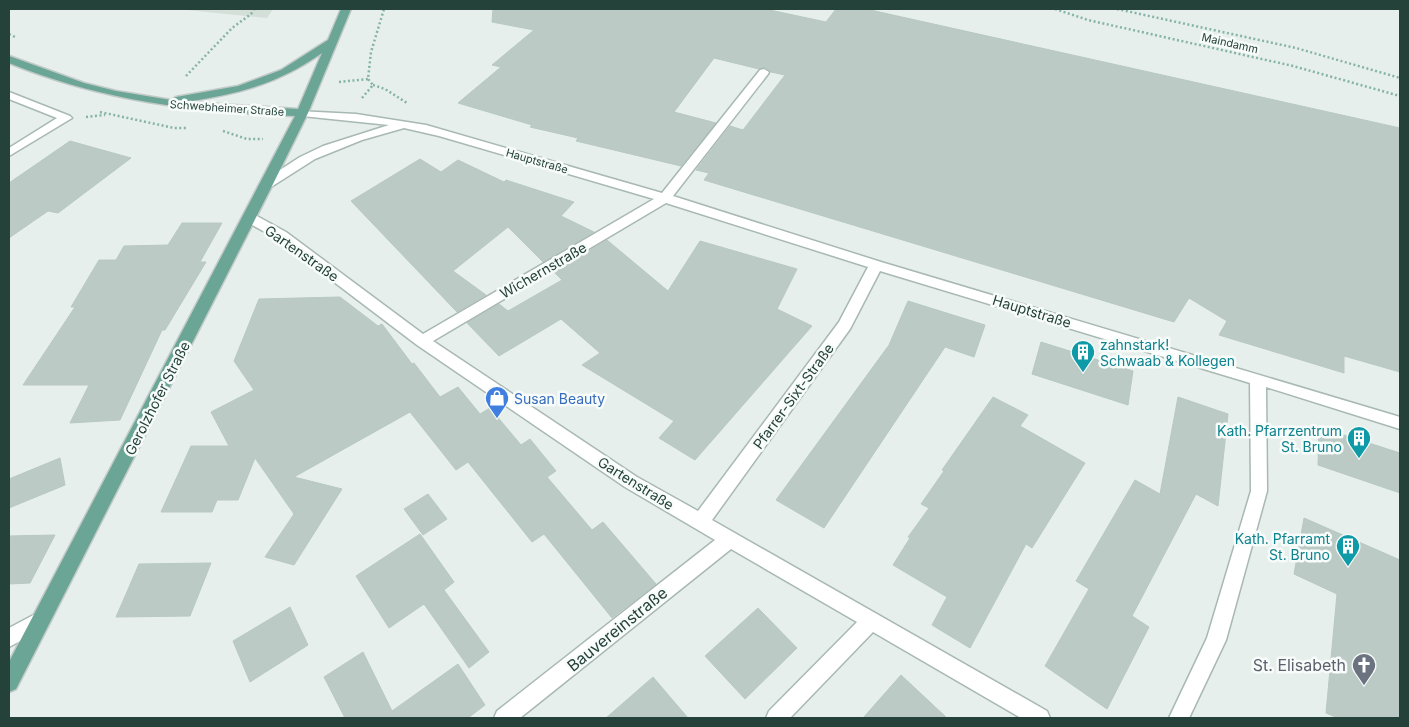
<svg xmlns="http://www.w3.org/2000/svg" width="1409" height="727" viewBox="0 0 1409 727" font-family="Inter,sans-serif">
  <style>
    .built { fill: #d4dfda }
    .building { fill: #bbcac4; stroke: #b8c9c2 }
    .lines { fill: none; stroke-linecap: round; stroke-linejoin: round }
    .minor-casing { stroke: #a8b8b2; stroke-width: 3 }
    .major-casing { stroke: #c2cac8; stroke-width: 3 }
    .path { stroke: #86b3a5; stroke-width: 2.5; stroke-dasharray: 2 2.5; stroke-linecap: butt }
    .minor { fill: #fff; fill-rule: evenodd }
    .major { fill: #6aa596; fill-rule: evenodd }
    .labels { text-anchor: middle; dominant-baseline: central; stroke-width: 5; stroke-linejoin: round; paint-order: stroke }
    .far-street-label { font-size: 11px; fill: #24423a; stroke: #f7fbf9 }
    .street-label { font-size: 14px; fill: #24423a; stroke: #f7fbf9 }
    .culture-label { font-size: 14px; fill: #0d838f; stroke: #f7fbf9; text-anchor: end }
    .shop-label { font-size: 14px; fill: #366cbe; stroke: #f7fbf9; text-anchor: start }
    .near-street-label { font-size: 16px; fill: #24423a; stroke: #f7fbf9 }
    .near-worship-label { font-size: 16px; fill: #5b616d; stroke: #f7fbf9; text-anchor: end }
  </style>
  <rect width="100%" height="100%" fill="#e6efeb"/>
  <path class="built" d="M 177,9 L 273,9 L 267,18 Z"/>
  <path class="building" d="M 493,9 L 765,9 L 826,22 L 836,9 L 866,9 L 1400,128 L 1400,372 L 1344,356 L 1344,373 L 1219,335 L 1227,321 L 1189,298 L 1174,322 L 704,180 L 709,173 L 696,170 L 730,126 L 743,130 L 785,75 L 771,72 L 765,67 L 759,69 L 714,58 L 674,112 L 716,123 L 681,166 L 576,141 L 578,138 L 530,127 L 532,125 L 458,103 L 501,67 L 492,65 L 534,30 L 492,22 Z
    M 70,141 L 131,158 L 58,213 L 48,211 L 9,238 L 9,183 Z
    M 420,159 L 441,172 L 458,160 L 504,182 L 506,180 L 574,202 L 561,216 L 594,232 L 543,262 L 508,227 L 453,271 L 486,295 L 457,312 L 351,201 Z
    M 182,223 L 222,223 L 200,262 L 206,262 L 165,330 L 162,330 L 120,420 L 70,423 L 89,385 L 23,385 L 75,307 L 71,307 L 99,260 L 116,260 L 124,246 L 168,245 Z
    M 607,240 L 668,291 L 700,241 L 797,269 L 777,309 L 812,326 L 695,460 L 659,438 L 674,421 L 582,365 L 600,353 L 561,319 L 499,356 L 467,323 L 499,304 L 508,311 L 562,280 L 554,272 Z
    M 340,297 L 378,326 L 382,324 L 412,364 L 414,363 L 440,397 L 458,387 L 480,414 L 490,408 L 521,445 L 530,439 L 556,471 L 547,477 L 592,530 L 603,522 L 656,584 L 612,618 L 544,534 L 532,542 L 468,462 L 456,470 L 410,412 L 294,477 L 342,489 L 294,565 L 265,557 L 294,514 L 255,458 L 238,500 L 217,500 L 212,512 L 161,512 L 191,446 L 229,446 L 211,412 L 254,390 L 234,361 L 259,299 Z
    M 908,301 L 985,325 L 974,357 L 945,347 L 824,528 L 776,500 L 889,345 Z
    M 1041,342 L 1133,371 L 1128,405 L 1032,374 Z
    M 993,397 L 1028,415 L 1020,426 L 1085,463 L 1032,548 L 1026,544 L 970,648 L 932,625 L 947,597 L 893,565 L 910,538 L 908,537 L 929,508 L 921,504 L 944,471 L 942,470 Z
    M 1178,397 L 1228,414 L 1218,506 L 1196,494 L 1132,616 L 1149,627 L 1107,709 L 1045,666 L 1089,589 L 1076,581 L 1135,480 L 1160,494 Z
    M 1319,427 L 1400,453 L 1400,493 L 1318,465 Z
    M 60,458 L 65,485 L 9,508 L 9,479 Z
    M 428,494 L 447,519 L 423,535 L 404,509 Z
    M 1304,518 L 1400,560 L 1400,718 L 1338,718 L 1326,713 L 1337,594 L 1294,574 Z
    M 420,534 L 454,582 L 444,590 L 489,652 L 469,668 L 424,604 L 389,628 L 356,576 Z
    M 55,535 L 30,583 L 9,584 L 9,536 Z
    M 211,563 L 190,616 L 116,617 L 139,564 Z
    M 290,607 L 308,645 L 250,682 L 233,641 Z
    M 758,608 L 797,648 L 745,699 L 705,656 Z
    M 363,652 L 392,711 L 458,664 L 485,705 L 468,718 L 345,718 L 324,677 Z
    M 901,675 L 947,718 L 863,718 Z
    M 653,677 L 688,718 L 606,718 Z"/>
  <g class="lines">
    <g class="minor-casing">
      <path id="minor" d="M 764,69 L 769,72 L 768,74 L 673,196 L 881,262 L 1400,417 L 1400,429 L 1266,387 L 1267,491 L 1226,640 L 1189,718 L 1169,718 L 1207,638 L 1251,491 L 1250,383 L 880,271 L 850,329 L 712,520 L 1047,711 L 1050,718 L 1021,718 L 873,632 L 790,718 L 766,718 L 769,711 L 857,622 L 731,549 L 520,718 L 494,718 L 497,711 L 715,540 L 625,487 L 417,345 L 276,238 L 245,221 L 244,218 L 250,214 L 255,215 L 286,232 L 423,334 L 654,199 L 439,136 L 404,128 L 362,140 L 315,159 L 271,187 L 263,187 L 261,184 L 263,181 L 300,157 L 323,146 L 389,125 L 302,116 L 298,115 L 296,113 L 298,111 L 356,114 L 426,125 L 662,193 L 760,70 ZM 666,203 L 868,267 L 839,322 L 698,511 L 637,477 L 433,341 Z
        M 9,92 L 70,116 L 72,118 L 9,156 L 9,148 L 57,118 L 9,99 Z
        M 41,611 L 48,614 L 50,620 L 48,626 L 9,647 L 9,628 Z"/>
    </g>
    <g class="major-casing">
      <path id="major" d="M 341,9 L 351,9 L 308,113 L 273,184 L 16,689 L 9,692 L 9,662 L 295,116 C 194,112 103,101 9,63 L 9,56 L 84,83 L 116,91 L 171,100 L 176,97 L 238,86 L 281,70 L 328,40 ZM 322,53 L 298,109 L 185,102 C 238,94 278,84 322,53 Z"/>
    </g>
    <path class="path" d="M 1055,9 L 1088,20 L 1293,66 L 1400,96
      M 1117,9 L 1296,48 L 1400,78
      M 9,34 L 17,38
      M 186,76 L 232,28 L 251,14 L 254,9
      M 339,82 L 368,79
      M 373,85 L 385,89 L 407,103
      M 362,98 L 373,85 L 368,79 L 371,52 L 384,9
      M 100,112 L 174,128 L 187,128
      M 86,117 L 105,115
      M 223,131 L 247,139 L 263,139"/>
    <use href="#minor" class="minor"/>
    <use href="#major" class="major"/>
  </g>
  <defs>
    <g id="building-pin" transform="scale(1.25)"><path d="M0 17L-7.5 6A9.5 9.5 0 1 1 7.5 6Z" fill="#0f9aa8" stroke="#f7fbf9"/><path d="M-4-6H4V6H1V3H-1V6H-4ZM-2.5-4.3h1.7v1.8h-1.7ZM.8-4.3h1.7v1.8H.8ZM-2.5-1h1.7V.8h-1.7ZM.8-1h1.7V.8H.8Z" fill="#fff"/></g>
    <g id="shop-pin" transform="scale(1.25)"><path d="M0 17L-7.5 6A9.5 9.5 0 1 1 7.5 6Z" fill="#3f7fe0" stroke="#f7fbf9"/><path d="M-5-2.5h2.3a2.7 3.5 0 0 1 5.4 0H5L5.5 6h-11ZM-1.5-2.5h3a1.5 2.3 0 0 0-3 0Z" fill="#fff"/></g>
    <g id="church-pin" transform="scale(1.25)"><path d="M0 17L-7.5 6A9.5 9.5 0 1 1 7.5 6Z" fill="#6b7280" stroke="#f7fbf9"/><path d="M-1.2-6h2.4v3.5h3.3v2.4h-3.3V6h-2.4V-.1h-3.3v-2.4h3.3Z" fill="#fff"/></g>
  </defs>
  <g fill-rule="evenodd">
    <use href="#building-pin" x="1083" y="352"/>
    <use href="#shop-pin" x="497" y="398"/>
    <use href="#building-pin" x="1359" y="438"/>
    <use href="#building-pin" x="1348" y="546"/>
    <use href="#church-pin" x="1364" y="665"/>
  </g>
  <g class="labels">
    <g class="far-street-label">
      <text transform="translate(1230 43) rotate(13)">Maindamm</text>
      <text transform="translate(227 108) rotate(4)">Schwebheimer Straße</text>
      <text transform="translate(537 161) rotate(16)">Hauptstraße</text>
    </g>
    <g class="street-label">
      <text transform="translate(302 253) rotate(35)">Gartenstraße</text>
      <text transform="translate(543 270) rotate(-30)">Wichernstraße</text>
      <text transform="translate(1032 311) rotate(17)">Hauptstraße</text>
      <text transform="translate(793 396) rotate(-54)">Pfarrer-Sixt-Straße</text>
      <text transform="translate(157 398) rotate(-63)">Gerolzhofer Straße</text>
      <text transform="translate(636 483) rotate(32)">Gartenstraße</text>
    </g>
    <g class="culture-label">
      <text x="1100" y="344" text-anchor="start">zahnstark!<tspan x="1100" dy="16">Schwaab &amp; Kollegen</tspan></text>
      <text x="1342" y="430">Kath. Pfarrzentrum<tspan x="1342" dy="16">St. Bruno</tspan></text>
      <text x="1330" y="538">Kath. Pfarramt<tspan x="1330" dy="16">St. Bruno</tspan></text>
    </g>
    <g class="shop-label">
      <text x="514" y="398">Susan Beauty</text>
    </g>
    <g class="near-street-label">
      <text transform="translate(617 629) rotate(-39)">Bauvereinstraße</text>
    </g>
    <g class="near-worship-label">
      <text x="1346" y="665">St. Elisabeth</text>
    </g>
  </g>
  <rect width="1409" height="727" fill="none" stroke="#24423a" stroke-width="20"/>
</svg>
